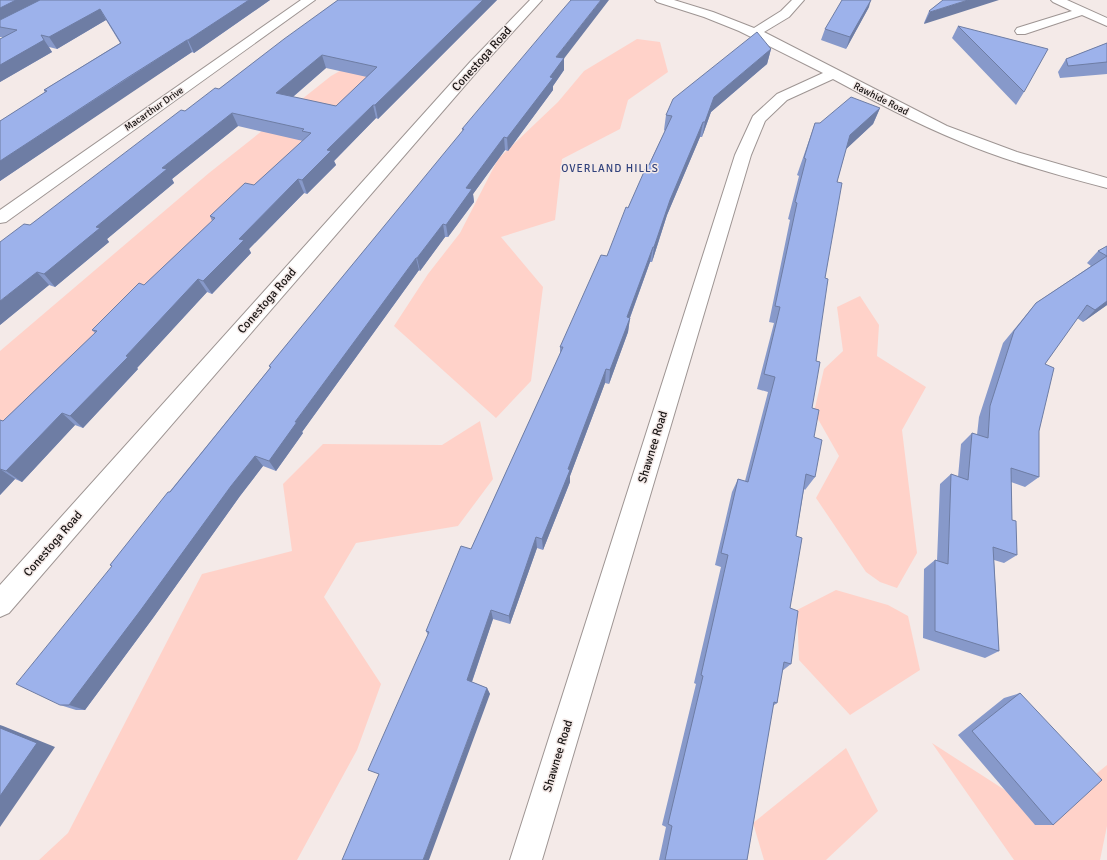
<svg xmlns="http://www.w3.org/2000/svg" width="1107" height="860" viewBox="0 0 1107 860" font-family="Signika,sans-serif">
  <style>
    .green { fill: #ffd2c9 }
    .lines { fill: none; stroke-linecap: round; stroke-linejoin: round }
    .minor-casing { stroke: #9e9593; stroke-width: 2 }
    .minor { fill: #fff; fill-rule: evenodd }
    .wall { fill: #8799ca; fill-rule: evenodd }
    .shaded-wall { fill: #6e7da4 }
    .building { fill: #9db2eb; stroke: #6e7da4; fill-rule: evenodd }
    .labels { text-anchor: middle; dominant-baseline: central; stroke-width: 3; stroke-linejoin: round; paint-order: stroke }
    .far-street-label { font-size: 10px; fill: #181413; stroke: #f4eae8 }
    .far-neighbourhood-label { font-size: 11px; letter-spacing: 1px; fill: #31427c; stroke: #f4eae8 }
    .street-label { font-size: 12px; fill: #181413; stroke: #f4eae8 }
  </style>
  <rect width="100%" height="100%" fill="#f4eae8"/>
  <path class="green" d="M 464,0 L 0,426 L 0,351 L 209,173 L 331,76 Z
    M 637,39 L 660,42 L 668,72 L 628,100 L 620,129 L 562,159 L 555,220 L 501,237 L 543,287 L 531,381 L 496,418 L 394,326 L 428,274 L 460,233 L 498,159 L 558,102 L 584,71 Z
    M 860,296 L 879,325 L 877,356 L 926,387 L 902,430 L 917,553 L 897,588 L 880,582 L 866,572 L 816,498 L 839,456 L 814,412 L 824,369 L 843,351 L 837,307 Z
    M 480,421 L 493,479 L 458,526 L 356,543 L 324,597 L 381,684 L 357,750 L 297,860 L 39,860 L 68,833 L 202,574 L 292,551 L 283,484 L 323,444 L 442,445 Z
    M 836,590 L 888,605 L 908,616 L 920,670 L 850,715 L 799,660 L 797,610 Z
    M 932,743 L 1045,816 L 1107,765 L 1107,826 L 1100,860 L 1014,860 Z
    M 846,748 L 878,811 L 826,860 L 764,860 L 753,823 Z"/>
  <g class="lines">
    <g class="minor-casing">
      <path id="minor" d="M 301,0 L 315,0 L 6,222 L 0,223 L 0,210 Z
        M 530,0 L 542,0 L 481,67 L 9,613 L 0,617 L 0,585 L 471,61 Z
        M 655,0 L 674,0 L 713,12 L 754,28 L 781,11 L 792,0 L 804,0 L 789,17 L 764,32 L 947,126 L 1017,152 L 1107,178 L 1107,188 C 1057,175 1006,161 959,141 C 915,123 874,101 833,79 L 787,100 L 765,121 L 751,155 L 542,860 L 510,860 L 735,155 L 753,116 L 777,94 L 823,73 L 739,31 L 704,17 L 657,2 Z
        M 1051,0 L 1067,0 L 1107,18 L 1107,26 L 1082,15 L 1025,34 L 1017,34 L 1015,31 L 1017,28 L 1072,11 L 1053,2 Z"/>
    </g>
    <use href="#minor" class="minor"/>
  </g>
  <path class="wall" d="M 0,0 L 270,0 L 194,53 L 192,52 L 134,90 L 0,181 L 0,121 L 45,93 L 44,90 L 120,43 L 106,20 L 57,49 L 49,47 L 52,52 L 0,82 L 0,39 L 3,37 L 0,37 Z
    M 338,0 L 497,0 L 378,119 L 376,118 L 334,161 L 336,165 L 307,194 L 304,193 L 249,249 L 251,253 L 212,294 L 207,292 L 137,368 L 138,369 L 83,428 L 75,425 L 22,482 L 15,479 L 0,495 L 0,420 L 3,421 L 95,333 L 92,330 L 144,285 L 212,221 L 210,216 L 254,185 L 303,141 L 238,126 L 172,179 L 174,183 L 107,239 L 109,242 L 55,287 L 49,285 L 0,325 L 30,225 L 185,111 L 219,89 ZM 326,68 L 367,77 L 336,106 L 293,97 Z
    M 943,0 L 924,24 L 924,23 L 929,11 Z
    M 869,7 L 846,49 L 821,40 L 825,29 Z
    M 958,26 L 1024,92 L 1016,105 L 952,38 Z
    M 1107,43 L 1107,74 L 1060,78 L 1058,72 L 1066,59 Z
    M 771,49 L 767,64 L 711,112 L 702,137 L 700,137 L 667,215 L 652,262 L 650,262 L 630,318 L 628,332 L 609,384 L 605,383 L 570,476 L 570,482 L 543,550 L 537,548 L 510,624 L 493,619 L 472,682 L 487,688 L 490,694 L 379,774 L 428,635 L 426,631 L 471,549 L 560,354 L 560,347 L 607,256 L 628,208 L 665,131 L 664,130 L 666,115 Z
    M 564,58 L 564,70 L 553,86 L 553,90 L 508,151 L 505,150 L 473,194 L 474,202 L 448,237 L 445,237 L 420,271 L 419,270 L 302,432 L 303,433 L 276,471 L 263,466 L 240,496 L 153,618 L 85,710 L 76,710 L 60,705 L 112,566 L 110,565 L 270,368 L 269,366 L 463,131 L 462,129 Z
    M 880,108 L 873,124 L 846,149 L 837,182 L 825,278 L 816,361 L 812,408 L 814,437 L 815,477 L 805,490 L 804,489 L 796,536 L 790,608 L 791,664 L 782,671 L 777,703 L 773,706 L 747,860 L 659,860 L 666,827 L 662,825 L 696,684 L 694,683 L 721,567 L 715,565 L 732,492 L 738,479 L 745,481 L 768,392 L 757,389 L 774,323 L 769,322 L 790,220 L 788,219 L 799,176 L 797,175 L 815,123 L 820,123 Z
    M 1107,246 L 1107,305 L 1083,322 L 1077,318 L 1045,364 L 1039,431 L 1039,477 L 1025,487 L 1011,482 L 1012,520 L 1017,555 L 1004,563 L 994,560 L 999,651 L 985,658 L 923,638 L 924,569 L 935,560 L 937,561 L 940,484 L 951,474 L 958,477 L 961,444 L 972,433 L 977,435 L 979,417 L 1003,343 L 1026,315 L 1036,303 L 1091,266 L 1087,263 L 1098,251 Z
    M 1020,693 L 1053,825 L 1035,825 L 958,735 L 1004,698 Z"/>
  <path class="shaded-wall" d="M 16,0 L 47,0 L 0,23 L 0,8 Z
    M 249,0 L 270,0 L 194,53 L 188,40 Z
    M 483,0 L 497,0 L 378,119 L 375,105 Z
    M 601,0 L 609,0 L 556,69 L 556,57 Z
    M 871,0 L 869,7 L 846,49 L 850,37 Z
    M 968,0 L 999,0 L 924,24 L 930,12 Z
    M 100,9 L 106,20 L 57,49 L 49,37 Z
    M 41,35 L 52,52 L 0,82 L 0,65 Z
    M 187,40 L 192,52 L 0,181 L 0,161 Z
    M 771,49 L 767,64 L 711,112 L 702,137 L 705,122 L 714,97 Z
    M 322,55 L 326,68 L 281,107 L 276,93 Z
    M 564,58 L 564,70 L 553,86 L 553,90 L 508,151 L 507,138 L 550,77 Z
    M 373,105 L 376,118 L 334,161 L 336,165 L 307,194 L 302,180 L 327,150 Z
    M 880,108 L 873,124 L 843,152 L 850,135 Z
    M 232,113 L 238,126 L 172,179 L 174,183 L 107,239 L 109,242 L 55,287 L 44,274 L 162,168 Z
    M 703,122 L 700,137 L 667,215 L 652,262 L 654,247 L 670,200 Z
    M 504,137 L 505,150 L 473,194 L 474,202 L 448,237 L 446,225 L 466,188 Z
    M 298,179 L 304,193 L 249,249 L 251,253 L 212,294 L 203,281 L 239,239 Z
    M 443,224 L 445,237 L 420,271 L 417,258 Z
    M 653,247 L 650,262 L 625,331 L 627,317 Z
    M 416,258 L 419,270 L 302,432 L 303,433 L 276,471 L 269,461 L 295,422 Z
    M 37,272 L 49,285 L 0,325 L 0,301 Z
    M 198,279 L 207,292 L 137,368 L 138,369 L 83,428 L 70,416 Z
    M 1107,301 L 1107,305 L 1083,322 L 1095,310 Z
    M 630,318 L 628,332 L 609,384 L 610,370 Z
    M 606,369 L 605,383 L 570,476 L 570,482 L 543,550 L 542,539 L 568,469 Z
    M 62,413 L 75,425 L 22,482 L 6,471 Z
    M 255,456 L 263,466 L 240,496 L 153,618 L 85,710 L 69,705 L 231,486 Z
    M 0,469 L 15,479 L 0,495 Z
    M 536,537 L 537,548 L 510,624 L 509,616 Z
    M 491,610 L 493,619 L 470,687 L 467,680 Z
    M 487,688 L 490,694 L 429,860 L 423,860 Z
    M 0,725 L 3,726 L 55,747 L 0,827 Z"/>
  <path class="building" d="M 0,0 L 16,0 L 0,8 Z
    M 40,0 L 249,0 L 188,40 L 187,40 L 127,78 L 0,161 L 0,121 L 47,91 L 44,90 L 121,43 L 100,9 L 49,37 L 41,35 L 44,40 L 0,65 L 0,39 L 17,30 L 0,27 L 0,20 Z
    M 338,0 L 483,0 L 375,105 L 373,105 L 327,150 L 331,151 L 302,180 L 298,179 L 239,239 L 244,240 L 203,281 L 198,279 L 126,356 L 128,357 L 70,416 L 62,413 L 6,471 L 0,469 L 0,420 L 3,421 L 97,331 L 92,330 L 139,283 L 144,285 L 215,218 L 210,216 L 245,183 L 254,185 L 311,133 L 302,131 L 304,129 L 232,113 L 162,168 L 167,169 L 96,227 L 100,228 L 44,274 L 37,272 L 0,301 L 0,242 L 24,224 L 30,225 L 181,110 L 185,111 L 215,88 L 219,89 L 284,39 ZM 322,55 L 377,67 L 336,106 L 276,93 Z
    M 571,0 L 601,0 L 556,57 L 564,58 L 550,77 L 553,78 L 507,138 L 504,137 L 466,188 L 472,189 L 446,225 L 443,224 L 417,258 L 416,258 L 295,422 L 297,422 L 269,461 L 255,456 L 231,486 L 140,611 L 69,705 L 60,705 L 16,684 L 112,566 L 110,565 L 168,492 L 170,492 L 271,367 L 269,366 L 464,129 L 462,129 L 558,15 Z
    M 842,0 L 871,0 L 850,37 L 825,29 Z
    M 943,0 L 968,0 L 930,12 L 929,11 Z
    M 958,26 L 1048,49 L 1024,92 Z
    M 757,32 L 771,49 L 714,97 L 705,122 L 703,122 L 670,200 L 654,247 L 653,247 L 627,317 L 630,318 L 610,370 L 606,369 L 568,469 L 570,470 L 542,539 L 536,537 L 509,616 L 491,610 L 467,680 L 487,688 L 423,860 L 342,860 L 379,774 L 368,770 L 429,632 L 426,631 L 461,546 L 471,549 L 563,347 L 560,347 L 601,255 L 607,256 L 626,207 L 628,208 L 647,165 L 649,165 L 672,116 L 666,115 L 673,99 Z
    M 1107,43 L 1107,62 L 1068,66 L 1066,59 Z
    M 851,97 L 880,108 L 850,135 L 837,182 L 842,183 L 825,278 L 828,279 L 816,361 L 820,362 L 812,408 L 819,410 L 814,437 L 822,440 L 815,477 L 806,474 L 796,536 L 802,538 L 790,608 L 798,611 L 791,664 L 784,662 L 777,703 L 774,702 L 747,860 L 665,860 L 672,826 L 668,824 L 703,676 L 701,675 L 728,555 L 721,553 L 738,479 L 748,482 L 775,377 L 764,374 L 780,307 L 775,306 L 797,203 L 795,202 L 806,159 L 804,158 L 815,123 L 820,123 Z
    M 1107,246 L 1107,301 L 1095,310 L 1087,305 L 1045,364 L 1054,368 L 1039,431 L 1039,477 L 1011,468 L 1012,520 L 1016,521 L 1017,555 L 993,547 L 999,651 L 935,631 L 935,560 L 948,564 L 951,474 L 968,480 L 972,433 L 988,438 L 990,406 L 1014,331 L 1036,303 L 1107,256 L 1098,251 Z
    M 1020,693 L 1102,780 L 1053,825 L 972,731 Z
    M 0,728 L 37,743 L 0,796 Z"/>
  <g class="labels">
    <g class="far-street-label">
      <text transform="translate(881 99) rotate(27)">Rawhide Road</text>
      <text transform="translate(154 109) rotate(-35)">Macarthur Drive</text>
    </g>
    <g class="far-neighbourhood-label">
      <text x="610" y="168">OVERLAND HILLS</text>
    </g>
    <g class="street-label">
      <text transform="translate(482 59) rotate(-48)">Conestoga Road</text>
      <text transform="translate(267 301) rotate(-49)">Conestoga Road</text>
      <text transform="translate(653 447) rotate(-73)">Shawnee Road</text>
      <text transform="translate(53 544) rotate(-49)">Conestoga Road</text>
      <text transform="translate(558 756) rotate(-73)">Shawnee Road</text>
    </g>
  </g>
</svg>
